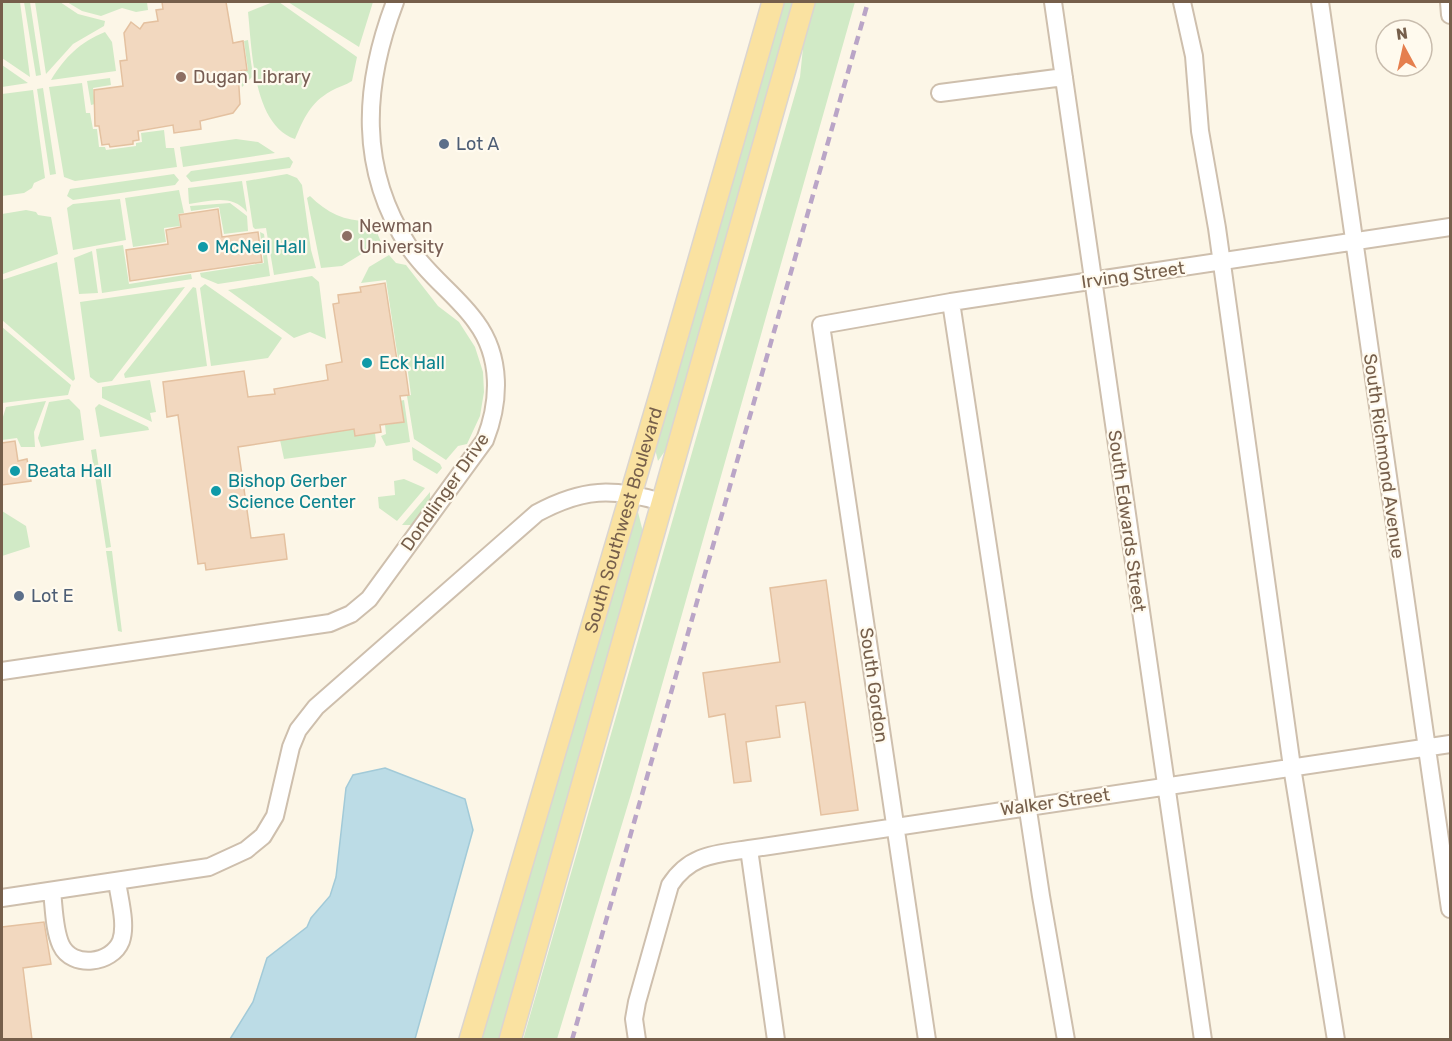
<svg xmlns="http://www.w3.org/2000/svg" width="1452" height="1041" viewBox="0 0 1452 1041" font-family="Rubik,sans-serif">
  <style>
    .green { fill: #d1eac6 }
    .water { fill: #bcdce6; stroke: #a2cad8; stroke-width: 1.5 }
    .building { fill: #f2d8bf; stroke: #e4c1a0; stroke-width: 1.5 }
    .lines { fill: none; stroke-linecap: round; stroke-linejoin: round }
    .minor-casing { stroke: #cebfad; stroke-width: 20 }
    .major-casing { stroke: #dbd5d0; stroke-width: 24 }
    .minor { stroke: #fff; stroke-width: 16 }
    .major { stroke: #fae2a1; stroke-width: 21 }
    .rail { stroke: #baa5c7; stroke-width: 4.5; stroke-dasharray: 9 6; stroke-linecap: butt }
    .education-dot { fill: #8d6e63; stroke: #fffaee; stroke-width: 2 }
    .service-dot { fill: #5c6f8a; stroke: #fffaee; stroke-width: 2 }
    .culture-dot { fill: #0f9aa8; stroke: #fffaee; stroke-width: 2 }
    .labels { text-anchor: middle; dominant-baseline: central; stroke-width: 4.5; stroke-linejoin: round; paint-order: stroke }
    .education-label { font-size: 18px; fill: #785e54; stroke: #fffaee; text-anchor: start }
    .service-label { font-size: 18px; fill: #4e5e75; stroke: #fffaee; text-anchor: start }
    .culture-label { font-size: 18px; fill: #0d838f; stroke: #fffaee; text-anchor: start }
    .street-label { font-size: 18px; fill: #765f4b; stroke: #fffaee }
  </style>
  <rect width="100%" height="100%" fill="#fcf6e7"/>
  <path class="green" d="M 3,2 L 20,2 L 30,77 L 2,58 Z
    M 24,2 L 30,2 L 41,75 L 36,76 Z
    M 35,2 L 60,2 L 78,14 L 105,21 L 104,26 L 73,44 L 46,74 Z
    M 67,2 L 147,2 L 148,10 L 136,12 L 122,8 L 101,16 L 82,11 Z
    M 273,2 L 279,2 L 357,57 L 352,81 C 346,85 338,87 331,91 C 310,103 304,118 295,139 C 253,125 252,50 248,12 Z
    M 288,2 L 373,2 L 359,47 Z
    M 781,2 L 793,2 L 667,448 L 658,461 L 654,445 Z
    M 815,2 L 855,2 L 632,791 L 557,1039 L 523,1040 L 800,77 L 804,38 Z
    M 105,32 L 112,42 L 116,71 L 51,80 C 65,57 80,42 105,32 Z
    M 248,40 L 253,76 L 242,87 L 240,72 L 248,70 L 244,41 Z
    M 2,65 L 28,83 L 2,87 Z
    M 110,78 L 111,85 L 93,88 L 95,104 L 91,105 L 87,81 Z
    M 82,83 L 86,113 L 90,113 L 93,129 L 97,129 L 99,147 L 105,147 L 106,150 L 136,146 L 136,143 L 142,142 L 141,133 L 164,130 L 166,148 L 174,148 L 177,167 L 75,181 L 64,177 L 49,87 Z
    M 43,88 L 56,174 L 50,175 L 37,89 Z
    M 33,90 L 45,178 L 34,183 L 32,188 L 24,193 L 2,196 L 2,94 Z
    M 236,139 L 258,142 L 275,153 L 183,167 L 180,147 Z
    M 289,157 L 293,162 L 290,168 L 191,182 L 186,176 L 191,171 Z
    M 174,174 L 179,180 L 175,185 L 73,200 L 67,196 L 70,189 Z
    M 287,174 L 297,178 L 302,185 L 311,250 L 316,268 L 274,275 L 266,228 L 255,229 L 253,227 L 246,181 Z
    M 242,181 L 247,212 C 232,194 210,201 189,204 L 188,188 Z
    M 179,190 L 184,213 L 178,214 L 180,226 L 164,228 L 166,242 L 133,247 L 125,198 Z
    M 310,196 C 328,214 347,222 372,221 L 381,242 L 342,266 L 321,268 L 307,198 Z
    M 120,199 L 126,240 L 73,250 L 67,208 L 73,204 Z
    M 230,203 L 247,216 L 248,231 L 224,234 L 219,207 L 191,211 L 190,206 Z
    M 26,210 L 36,212 L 38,215 L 51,217 L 58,254 L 3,274 L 2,214 Z
    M 260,232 L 264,234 L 270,276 L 218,284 L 201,277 L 200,273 L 264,263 Z
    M 123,245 L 129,284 L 191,274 L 192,279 L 102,293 L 96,249 Z
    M 92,251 L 98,293 L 79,294 L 74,258 Z
    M 389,255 L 396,263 L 406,265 L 438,306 L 459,322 L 475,347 L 483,372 L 484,392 L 480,416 L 467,444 L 458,446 L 446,460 L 414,439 L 407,396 L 411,395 L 407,365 L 399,365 L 386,280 L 361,283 L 369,267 Z
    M 57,262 L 75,379 L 73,381 L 2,320 L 2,280 Z
    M 312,276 L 319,282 L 326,339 L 310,332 L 294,338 L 228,290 Z
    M 205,284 L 282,338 L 268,358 L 211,366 L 200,288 Z
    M 185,287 L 112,381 L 98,383 L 90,377 L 80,302 Z
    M 193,287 L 196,288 L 207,366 L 125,378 L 124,374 Z
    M 2,327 L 71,385 L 68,395 L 2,403 Z
    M 150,380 L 156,412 L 150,413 L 152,422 L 102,398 L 102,387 Z
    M 69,399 L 80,410 L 84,440 L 41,447 L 38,438 L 49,402 Z
    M 404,400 L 410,442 L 386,446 L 381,436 L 386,434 L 385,425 L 403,422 L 400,401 Z
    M 46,401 L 34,432 L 35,447 L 21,447 L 17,438 L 2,440 L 2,420 L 6,407 Z
    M 99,404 L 148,427 L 149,430 L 100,437 L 95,408 Z
    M 354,429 L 375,433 L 376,442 L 374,447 L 284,459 L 280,440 Z
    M 412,447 L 440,464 L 442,468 L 437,474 L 413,460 Z
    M 96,449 L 111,547 L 106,548 L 91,450 Z
    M 404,479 L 425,488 L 397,521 L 379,508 L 378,497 L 395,495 L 394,481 Z
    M 430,492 L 430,503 L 413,525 L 402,525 Z
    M 2,511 L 26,526 L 30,547 L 2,556 Z
    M 638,512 L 643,532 L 499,1039 L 478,1040 L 634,514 Z
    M 106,551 L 112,551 L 122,632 L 118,631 Z"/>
  <path class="water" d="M 385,768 L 465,799 L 473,830 L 415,1039 L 230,1039 L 253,1002 L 267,958 L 307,927 L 311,918 L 330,896 L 336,877 L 346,788 L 353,775 Z"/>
  <path class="building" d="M 162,2 L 226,2 L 233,43 L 243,41 L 247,70 L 238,71 L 240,104 L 233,113 L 200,121 L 201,129 L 174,133 L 173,125 L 138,131 L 139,140 L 133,141 L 133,144 L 110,147 L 109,144 L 102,145 L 99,126 L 95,126 L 94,90 L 123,86 L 120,61 L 127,60 L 124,33 L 131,22 L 140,29 L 144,23 L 158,21 L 156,10 L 163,9 Z
    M 218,209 L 222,237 L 258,232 L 262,262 L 130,281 L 126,250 L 168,244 L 166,230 L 181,227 L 179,215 Z
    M 385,283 L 398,367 L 405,366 L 409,395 L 400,396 L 404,422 L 380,425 L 381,432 L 355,436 L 354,429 L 238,447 L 251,538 L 284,534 L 287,559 L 206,570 L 205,563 L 198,564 L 178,415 L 167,417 L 163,382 L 244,371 L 248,397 L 275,394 L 274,389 L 328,380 L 326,365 L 342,362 L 333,304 L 339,303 L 338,295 L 361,292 L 360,287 Z
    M 15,441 L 18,461 L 27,459 L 31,481 L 2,485 L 2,443 Z
    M 826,580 L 858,810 L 821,815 L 805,702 L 776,706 L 780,737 L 746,742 L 751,781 L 734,783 L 725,714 L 709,717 L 703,673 L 780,662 L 770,588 Z
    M 44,922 L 51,964 L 23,968 L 32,1040 L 2,1040 L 2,927 Z"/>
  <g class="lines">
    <g class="minor-casing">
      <path id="minor" d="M 1053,2 L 1203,1040
        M 1182,2 L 1194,56 L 1200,131 L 1217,228 L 1292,767 L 1336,1040
        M 1320,2 L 1450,909
        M 1449,2 L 1450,15
        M 940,93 L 1064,77
        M 951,302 L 1041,896 L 1066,1040
        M 2,671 L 330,623 L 351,614 L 369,599 L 485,440 C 500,402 502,357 476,322 C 457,295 428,276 409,247 C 358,169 363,86 395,2
        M 749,849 L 776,1040
        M 52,891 C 54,908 54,930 61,945 C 72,969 112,964 121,941 C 127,924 119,898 117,881
        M 2,898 L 209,867 L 246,850 L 263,836 L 275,816 L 291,747 L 298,730 L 316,707 L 537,513 C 583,488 613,488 662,502
        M 637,1040 L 634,1019 L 637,1002 L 670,885 C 690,854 716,854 749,849 L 1450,744
        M 927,1040 L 821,325 L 951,302 L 1450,227"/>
    </g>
    <g class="major-casing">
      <g id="major">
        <path id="s1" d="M 470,1040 L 664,382 L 773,2"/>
        <path d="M 510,1040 L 804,2"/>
      </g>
    </g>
    <use href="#minor" class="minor"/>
    <use href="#major" class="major"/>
    <path class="rail" d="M 572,1040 L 868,2"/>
  </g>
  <g class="education-dot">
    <circle cx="181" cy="77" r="6"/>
    <circle cx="347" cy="236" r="6"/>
  </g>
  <g class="service-dot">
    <circle cx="444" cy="144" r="6"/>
    <circle cx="19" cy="596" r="6"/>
  </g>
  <g class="culture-dot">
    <circle cx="203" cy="247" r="6"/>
    <circle cx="367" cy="363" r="6"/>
    <circle cx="15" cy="471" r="6"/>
    <circle cx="216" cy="491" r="6"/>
  </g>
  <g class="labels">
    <g class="education-label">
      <text x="193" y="77">Dugan Library</text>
      <text x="359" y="226">Newman<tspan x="359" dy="21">University</tspan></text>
    </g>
    <g class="service-label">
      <text x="456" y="144">Lot A</text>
      <text x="31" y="596">Lot E</text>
    </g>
    <g class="culture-label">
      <text x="215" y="247">McNeil Hall</text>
      <text x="379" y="363">Eck Hall</text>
      <text x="27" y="471">Beata Hall</text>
      <text x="228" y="481">Bishop Gerber<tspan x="228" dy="21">Science Center</tspan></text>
    </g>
    <g class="street-label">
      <text transform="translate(1133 275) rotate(-8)">Irving Street</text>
      <text transform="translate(1384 456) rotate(82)">South Richmond Avenue</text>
      <text transform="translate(445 492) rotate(-55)">Dondlinger Drive</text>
      <text stroke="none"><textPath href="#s1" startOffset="542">South Southwest Boulevard</textPath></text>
      <text transform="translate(1127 521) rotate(82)">South Edwards Street</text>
      <text transform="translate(874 685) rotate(82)">South Gordon</text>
      <text transform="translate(1055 802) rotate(-8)">Walker Street</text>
    </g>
  </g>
  <rect width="1452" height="1041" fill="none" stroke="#765f4b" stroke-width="6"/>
  <g transform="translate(1404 48) rotate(352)"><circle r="28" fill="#fffaee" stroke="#c8bcad" stroke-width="1.5"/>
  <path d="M0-4.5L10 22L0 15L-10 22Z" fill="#e57f4e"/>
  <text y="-9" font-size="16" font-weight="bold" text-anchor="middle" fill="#765f4b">N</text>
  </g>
</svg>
